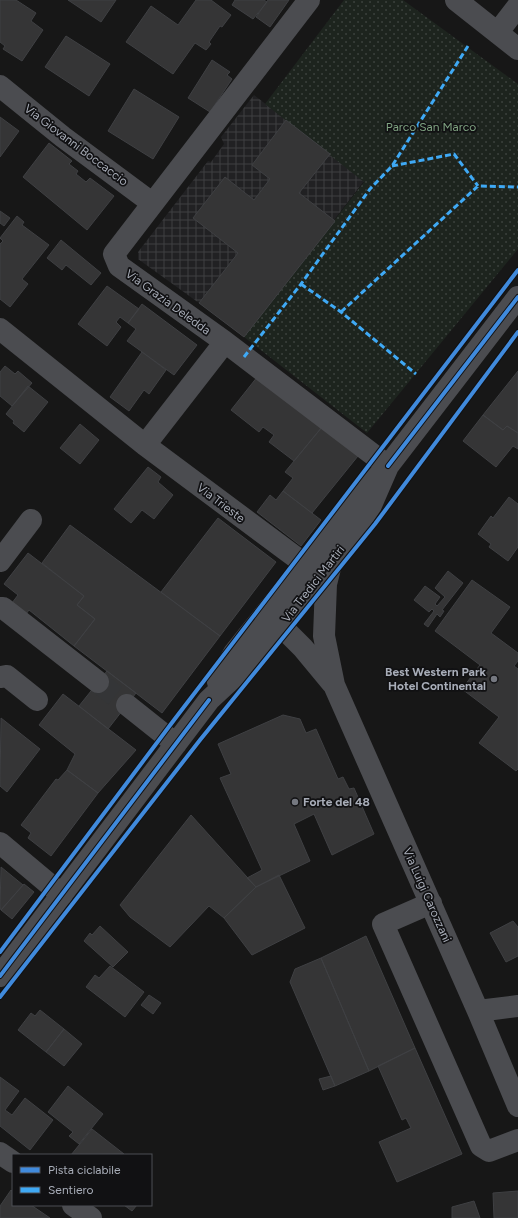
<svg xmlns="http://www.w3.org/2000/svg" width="518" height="1218" viewBox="0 0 518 1218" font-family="Figtree,sans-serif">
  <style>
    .industrial { fill: url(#industrial-grid) }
    .park { fill: url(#park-dots) }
    .building { fill: #353536; stroke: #3f4043 }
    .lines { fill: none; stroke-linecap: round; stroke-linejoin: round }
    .minor-tunnel { stroke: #343537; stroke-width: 22; stroke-dasharray: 22 11; stroke-linecap: butt }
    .minor { stroke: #4b4c50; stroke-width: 22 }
    .quiet { stroke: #3fa9f5; stroke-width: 3; stroke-dasharray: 6 3; stroke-linecap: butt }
    .cycleway-casing { stroke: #111113; stroke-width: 6 }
    .cycleway { stroke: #408adc; stroke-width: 4 }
    .poi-dot { fill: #757880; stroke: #111113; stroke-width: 1.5 }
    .labels { text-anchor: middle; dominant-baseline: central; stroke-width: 3.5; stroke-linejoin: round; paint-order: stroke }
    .park-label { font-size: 12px; fill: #7fa381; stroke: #111113 }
    .street-label { font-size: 12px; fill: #a8adb8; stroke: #111113 }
    .poi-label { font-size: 12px; font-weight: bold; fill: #a8adb8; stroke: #111113; text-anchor: end }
  </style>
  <defs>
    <pattern id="industrial-grid" width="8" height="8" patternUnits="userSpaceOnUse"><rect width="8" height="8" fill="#212123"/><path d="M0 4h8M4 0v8" fill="none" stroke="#3e3f41"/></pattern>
    <pattern id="park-dots" width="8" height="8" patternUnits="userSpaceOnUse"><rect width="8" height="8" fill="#1d241e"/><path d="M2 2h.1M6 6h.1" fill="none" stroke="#3b413d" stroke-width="1.8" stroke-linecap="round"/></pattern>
  </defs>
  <rect width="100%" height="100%" fill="#171717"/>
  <path class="industrial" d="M 254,95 L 364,181 L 244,337 L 199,303 L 138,259 L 138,252 L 208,161 L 211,162 L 224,144 L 221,137 Z"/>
  <path class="park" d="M 344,0 L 403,0 L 518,84 L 518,249 L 367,433 L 244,337 L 364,182 L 265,104 Z"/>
  <path class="building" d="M 0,0 L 16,0 L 36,13 L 31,21 L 43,30 L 22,61 L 3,49 L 5,46 L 0,42 Z
    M 68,0 L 116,0 L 101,22 Z
    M 196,0 L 211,0 L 231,15 L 222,27 L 220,26 L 209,42 L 211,44 L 206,50 L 195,43 L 173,74 L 126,42 L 151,6 L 178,25 Z
    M 235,0 L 264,0 L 267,2 L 253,19 L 232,5 Z
    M 268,0 L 289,0 L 270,27 L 256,17 Z
    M 66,36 L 110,64 L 89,96 L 45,67 Z
    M 212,60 L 230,72 L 227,75 L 232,79 L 210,112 L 188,98 Z
    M 134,89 L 179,117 L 153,159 L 108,131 Z
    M 0,117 L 19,131 L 0,157 Z
    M 286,120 L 330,154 L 299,193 L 335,221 L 244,337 L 199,303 L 238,253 L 193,218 L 225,177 L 254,200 L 270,179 L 252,165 Z
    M 49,143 L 72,161 L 69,164 L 78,171 L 76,174 L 86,182 L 90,178 L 114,196 L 87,230 L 23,177 Z
    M 0,211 L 10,218 L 4,226 L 0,223 Z
    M 17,216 L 24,222 L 22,225 L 49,245 L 22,279 L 28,284 L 10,307 L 0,299 L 0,244 L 3,241 L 0,238 Z
    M 61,240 L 101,273 L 91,285 L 66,265 L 62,270 L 47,258 Z
    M 107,286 L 139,309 L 128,323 L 120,317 L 116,322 L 121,327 L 107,346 L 78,324 Z
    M 142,304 L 197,345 L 174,375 L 127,341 L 136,329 L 128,323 Z
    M 142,352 L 166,370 L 149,394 L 144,390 L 129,411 L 110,397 Z
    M 5,366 L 15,374 L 18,371 L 32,383 L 12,406 L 0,396 L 0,372 Z
    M 518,371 L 518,433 L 507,426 L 503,430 L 483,415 Z
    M 258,376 L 322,427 L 294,461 L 269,442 L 274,435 L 263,427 L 259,432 L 231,410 Z
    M 28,386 L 48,402 L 24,432 L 13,423 L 14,421 L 6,414 Z
    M 483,415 L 503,430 L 507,426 L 518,433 L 518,449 L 513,446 L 496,467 L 463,441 Z
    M 80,424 L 99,440 L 80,464 L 60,448 Z
    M 322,427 L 358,456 L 312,513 L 283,491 L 293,478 L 285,472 Z
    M 148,467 L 161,477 L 158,482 L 173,495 L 154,519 L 142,510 L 131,523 L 114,509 Z
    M 283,491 L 321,520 L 301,546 L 257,512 L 270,495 L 276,500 Z
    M 509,497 L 518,504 L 518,547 L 508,561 L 489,547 L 491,544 L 478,534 L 491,516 L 493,518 Z
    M 218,518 L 276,562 L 220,636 L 161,592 Z
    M 70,525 L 220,636 L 162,713 L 74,646 L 95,619 L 77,605 L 84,596 L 42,563 Z
    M 28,553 L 84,596 L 77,605 L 95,619 L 74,646 L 29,610 L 26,614 L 12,603 L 18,595 L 4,584 Z
    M 448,571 L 463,583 L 442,610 L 444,611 L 440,617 L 437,614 L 428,627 L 424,624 L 434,611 L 432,609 L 429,612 L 414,600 L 425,586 L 440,597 L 435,604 L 437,606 L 445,597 L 435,588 Z
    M 472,580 L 510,607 L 491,633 L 518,653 L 518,661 L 514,666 L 518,669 L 518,769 L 516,771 L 479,743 L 499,717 L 462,689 L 480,665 L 435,631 Z
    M 107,671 L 136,693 L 108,729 L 79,706 Z
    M 63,694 L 136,750 L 98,793 L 67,770 L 75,754 L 39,725 Z
    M 283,715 L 300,719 L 306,733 L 316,729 L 338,779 L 343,777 L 349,789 L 354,788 L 374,834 L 332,855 L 314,814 L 294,824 L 310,861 L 256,887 L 247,878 L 262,870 L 220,778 L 231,774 L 218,744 Z
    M 1,718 L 40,749 L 7,792 L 0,786 Z
    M 67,770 L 98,793 L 51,856 L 28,838 L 31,833 L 21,825 L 56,779 L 58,780 Z
    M 191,815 L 256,887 L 224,918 L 209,906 L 170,947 L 130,917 L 120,905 Z
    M 1,867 L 23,885 L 1,910 L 0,908 Z
    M 279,875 L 305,928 L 252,955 L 224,918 L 256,887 Z
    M 24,884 L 34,892 L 12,919 L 1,910 Z
    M 513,921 L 518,927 L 518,956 L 506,962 L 490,933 Z
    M 100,926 L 128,952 L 113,967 L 84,941 L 90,933 L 92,935 Z
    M 366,936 L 415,1048 L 369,1071 L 321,958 Z
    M 321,958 L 369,1071 L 335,1086 L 290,982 L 295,969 Z
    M 110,966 L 144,992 L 125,1017 L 86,987 L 95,975 L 99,978 Z
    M 149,995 L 161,1003 L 153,1014 L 141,1005 Z
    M 40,1010 L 64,1029 L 46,1052 L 18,1030 L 31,1013 L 35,1016 Z
    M 64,1029 L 82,1044 L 64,1066 L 46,1052 Z
    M 415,1048 L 462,1154 L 397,1182 L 379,1142 L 411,1128 L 406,1118 L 402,1120 L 378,1066 Z
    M 331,1076 L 335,1086 L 323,1090 L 319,1079 Z
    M 0,1077 L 19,1091 L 5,1110 L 12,1115 L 25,1098 L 53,1120 L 30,1150 L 0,1126 Z
    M 68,1086 L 103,1114 L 79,1144 L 69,1136 L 73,1132 L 48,1112 Z
    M 92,1129 L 124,1154 L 71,1155 Z
    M 11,1190 L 13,1192 L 13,1205 L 31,1205 L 50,1218 L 0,1218 L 0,1206 Z
    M 518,1191 L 518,1218 L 494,1218 L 493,1193 Z
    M 474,1201 L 480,1218 L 452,1218 L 452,1207 Z
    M 124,1205 L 137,1205 L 132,1211 Z"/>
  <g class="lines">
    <path class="minor-tunnel" d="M 98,682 L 127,705"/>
    <path class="minor" d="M 309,0 L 114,254 L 119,266 L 225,342 L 388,466
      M 456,0 L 518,49
      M 498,32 L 518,6
      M 0,86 L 63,137 L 152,203
      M 0,329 L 145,445 L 298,559
      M 145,445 L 225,342
      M 0,561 L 31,520
      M 331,564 L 326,584 L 324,636 L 334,685 L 478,1011 L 518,1106
      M 0,608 L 3,608 L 98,682
      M 279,612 L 277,619 L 281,626 L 303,648 L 332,683
      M 0,677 L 7,676 L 37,700
      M 218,682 L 234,653 L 359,496 L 388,466 L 518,297
      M 127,705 L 176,744
      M 0,843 L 62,895
      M 431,903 L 383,924 L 481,1146 L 489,1151 L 518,1140
      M 0,976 L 209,700 L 238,673 L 281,626 L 331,564 L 371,505 L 388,466
      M 478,1011 L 518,1006
      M 0,1153 L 13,1162
      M 73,1205 L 91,1218"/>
    <path class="quiet" d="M 392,166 L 454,154 L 478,186
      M 301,284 L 341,312 L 416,374
      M 341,312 L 478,186 L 518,187
      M 244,357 L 301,284 L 370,189 L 392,166 L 468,46"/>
    <g class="cycleway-casing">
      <path id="cycleway" d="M 388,466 L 518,297
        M 0,952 L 174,720 L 518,270
        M 0,976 L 209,700
        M 0,997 L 200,740 L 375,524 L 518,332"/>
    </g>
    <use href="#cycleway" class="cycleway"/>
  </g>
  <g class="poi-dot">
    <circle cx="494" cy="679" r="4"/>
    <circle cx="295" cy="802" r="4"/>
  </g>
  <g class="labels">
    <g class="park-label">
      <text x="431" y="127">Parco San Marco</text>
    </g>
    <g class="street-label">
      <text transform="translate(76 145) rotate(37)">Via Giovanni Boccaccio</text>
      <text transform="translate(168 302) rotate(36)">Via Grazia Deledda</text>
      <text transform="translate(221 503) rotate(37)">Via Trieste</text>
      <text transform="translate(313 584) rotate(-52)">Via Tredici Martiri</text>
      <text transform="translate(427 895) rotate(66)">Via Luigi Carozzani</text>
    </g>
    <g class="poi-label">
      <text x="486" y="672">Best Western Park<tspan x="486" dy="14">Hotel Continental</tspan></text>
      <text x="303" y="802" text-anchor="start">Forte del 48</text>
    </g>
  </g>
  <rect x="12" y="1154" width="140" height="52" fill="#111113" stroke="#4d4f55"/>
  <rect x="20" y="1167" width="20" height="6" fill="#408adc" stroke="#4d4f55"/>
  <text x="48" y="1174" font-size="12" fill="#a8adb8">Pista ciclabile</text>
  <rect x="20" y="1187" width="20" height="6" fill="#3fa9f5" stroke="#4d4f55"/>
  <text x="48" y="1194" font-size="12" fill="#a8adb8">Sentiero</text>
</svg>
